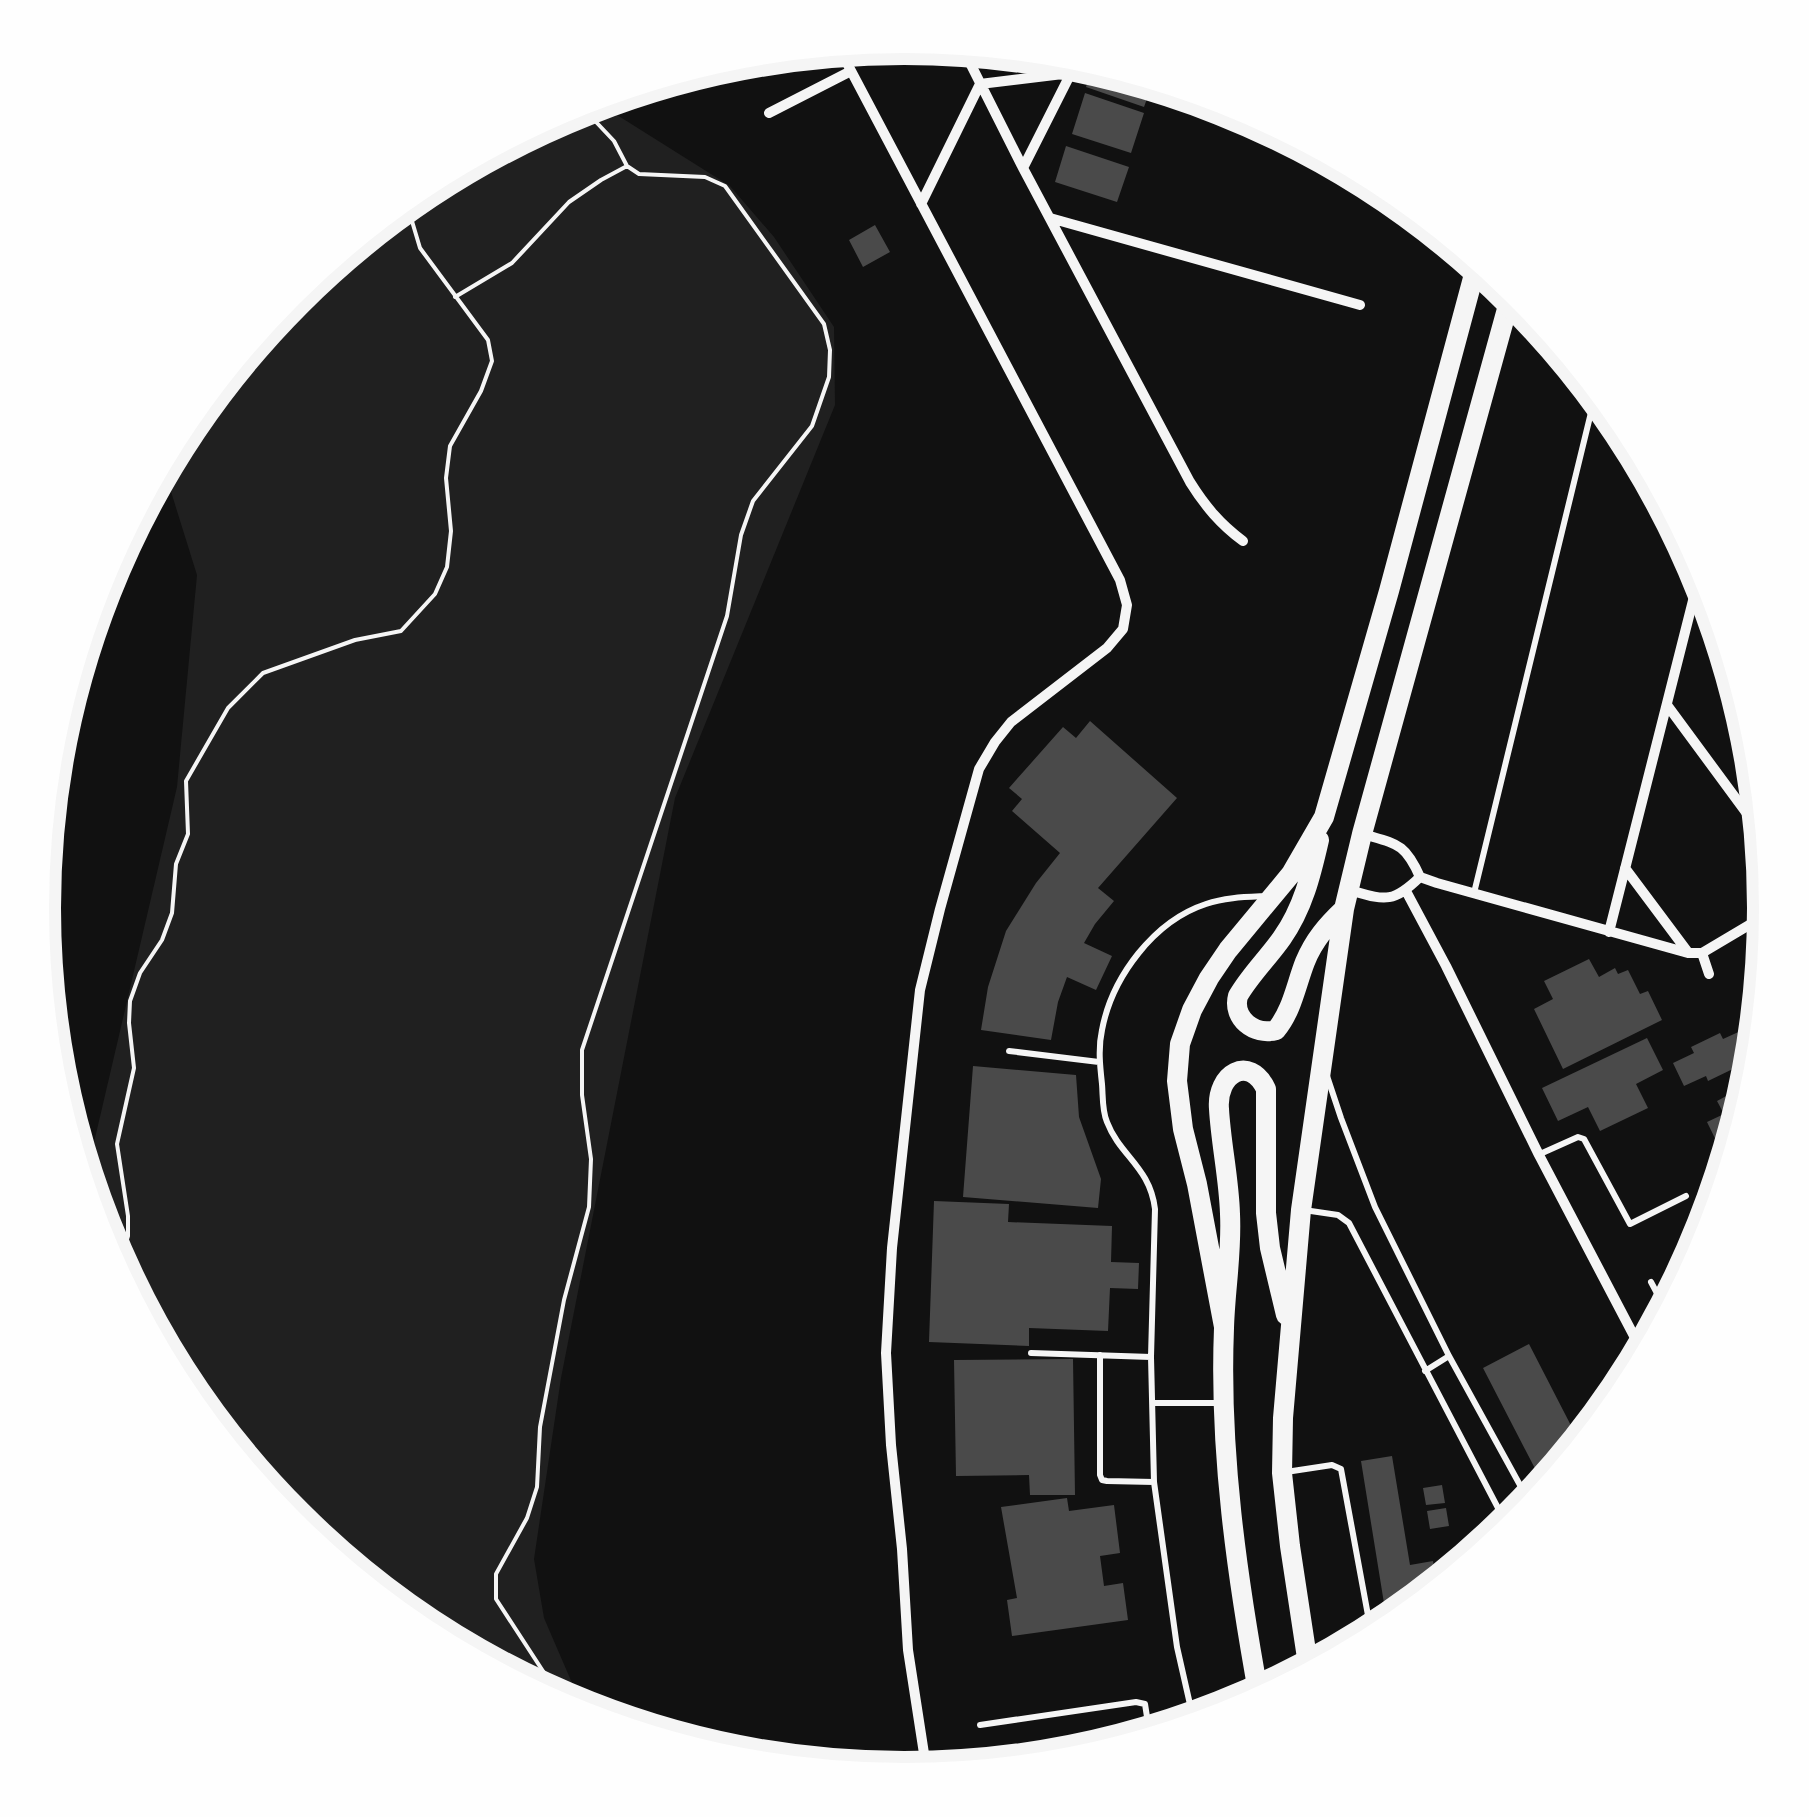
<svg xmlns="http://www.w3.org/2000/svg" width="1809" height="1817" viewBox="0 0 1809 1817" font-family="'Archivo Narrow',sans-serif">
  <style>
    .green { fill: #202020 }
    .building { fill: #4a4a4a }
    .lines { fill: none; stroke-linecap: round; stroke-linejoin: round }
    .path { stroke: #f5f5f5; stroke-width: 4 }
    .service { stroke: #f5f5f5; stroke-width: 6 }
    .minor { stroke: #f5f5f5; stroke-width: 10 }
    .primary { stroke: #f5f5f5; stroke-width: 20 }
    .rim { fill: none; stroke: #f5f5f5; stroke-width: 12 }
  </style>
  <rect width="100%" height="100%" fill="#111"/>
  <path class="green" d="M 599,99 L 617,115 L 730,186 L 774,237 L 834,327 L 835,405 L 675,798 L 561,1378 L 534,1559 L 544,1618 L 585,1713 L 572,1709 L 422,1629 L 291,1521 L 183,1390 L 103,1240 L 85,1181 L 177,787 L 197,575 L 163,466 L 184,426 L 292,295 L 423,187 L 573,107 Z"/>
  <path class="building" d="M 1093,64 L 1153,82 L 1144,107 L 1086,87 Z
    M 1085,93 L 1144,113 L 1131,153 L 1072,134 Z
    M 1066,146 L 1129,167 L 1117,202 L 1055,182 Z
    M 875,225 L 890,252 L 863,267 L 849,240 Z
    M 1090,721 L 1177,798 L 1098,888 L 1114,901 L 1095,924 L 1084,943 L 1112,956 L 1096,990 L 1067,977 L 1058,1002 L 1051,1040 L 981,1030 L 988,987 L 1006,931 L 1036,883 L 1060,853 L 1012,811 L 1022,799 L 1009,788 L 1063,727 L 1076,738 Z
    M 1589,959 L 1599,977 L 1615,968 L 1618,974 L 1628,970 L 1640,994 L 1648,991 L 1662,1020 L 1563,1069 L 1534,1009 L 1553,999 L 1544,981 Z
    M 1745,1029 L 1756,1052 L 1734,1062 L 1737,1067 L 1708,1081 L 1706,1076 L 1684,1086 L 1673,1063 L 1694,1053 L 1691,1047 L 1720,1033 L 1723,1039 Z
    M 1647,1038 L 1663,1070 L 1636,1084 L 1648,1108 L 1600,1131 L 1588,1107 L 1558,1121 L 1542,1088 Z
    M 973,1066 L 1076,1075 L 1079,1117 L 1101,1179 L 1098,1208 L 963,1197 Z
    M 1730,1094 L 1737,1107 L 1747,1102 L 1728,1165 L 1707,1122 L 1724,1114 L 1717,1101 Z
    M 934,1201 L 1009,1204 L 1008,1222 L 1112,1226 L 1111,1262 L 1139,1263 L 1138,1289 L 1110,1288 L 1108,1331 L 1029,1328 L 1029,1346 L 929,1342 Z
    M 1697,1256 L 1690,1269 L 1678,1293 L 1667,1271 Z
    M 1529,1344 L 1581,1445 L 1545,1488 L 1483,1368 Z
    M 1073,1359 L 1075,1495 L 1030,1495 L 1029,1475 L 956,1476 L 954,1360 Z
    M 1392,1456 L 1410,1565 L 1433,1561 L 1437,1587 L 1388,1628 L 1361,1461 Z
    M 1442,1485 L 1445,1503 L 1426,1505 L 1423,1488 Z
    M 1067,1498 L 1069,1511 L 1114,1505 L 1120,1553 L 1100,1556 L 1104,1586 L 1123,1583 L 1128,1620 L 1012,1636 L 1007,1600 L 1017,1598 L 1001,1507 Z
    M 1446,1508 L 1449,1526 L 1430,1529 L 1427,1511 Z"/>
  <g class="lines">
    <path class="path" d="M 455,297 L 512,263 L 569,202 L 601,180 L 627,166
      M 115,1263 L 124,1248 L 128,1236 L 128,1216 L 117,1144 L 134,1068 L 129,1023 L 130,1001 L 140,973 L 162,940 L 172,913 L 176,864 L 188,834 L 186,781 L 228,708 L 263,673 L 355,640 L 401,631 L 435,594 L 447,567 L 451,531 L 446,478 L 450,446 L 481,391 L 492,361 L 488,340 L 420,248 L 406,201
      M 565,1705 L 496,1599 L 496,1574 L 527,1518 L 537,1487 L 540,1427 L 564,1300 L 589,1207 L 591,1159 L 582,1095 L 582,1050 L 727,616 L 741,535 L 753,501 L 812,426 L 829,377 L 830,350 L 824,324 L 725,186 L 705,177 L 639,174 L 627,166 L 614,141 L 580,105"/>
    <path class="service" d="M 1474,893 L 1596,392
      M 1009,1051 L 1099,1062
      M 1327,1076 L 1341,1118 L 1375,1207 L 1449,1356 L 1531,1505
      M 1540,1154 L 1578,1137 L 1584,1139 L 1630,1224 L 1686,1196
      M 1304,1210 L 1338,1215 L 1349,1223 L 1509,1529
      M 1651,1282 L 1667,1312
      M 1031,1353 L 1151,1357
      M 1100,1355 L 1100,1475 L 1102,1480 L 1107,1481 L 1154,1482
      M 1425,1371 L 1449,1356
      M 1153,1403 L 1218,1403
      M 1286,1472 L 1332,1465 L 1341,1469 L 1372,1637
      M 1311,1657 L 1342,1653
      M 1194,1722 L 1177,1647 L 1154,1482 L 1151,1357 L 1155,1209 C 1150,1167 1120,1156 1107,1122 C 1102,1111 1103,1096 1102,1084 C 1100,1066 1098,1048 1102,1030 C 1112,977 1154,921 1206,904 C 1226,897 1247,897 1268,896
      M 980,1725 L 1136,1702 L 1145,1704 L 1150,1736
      M 984,1761 L 1149,1732"/>
    <path class="minor" d="M 962,47 L 1023,168 L 1190,482 C 1205,506 1220,524 1243,541
      M 839,48 L 1120,580 L 1127,605 L 1123,629 L 1107,648 L 1011,722 L 995,742 L 979,769 L 940,909 L 920,990 L 892,1248 L 886,1353 L 891,1445 L 902,1549 L 908,1650 L 927,1773
      M 769,113 L 851,71
      M 921,204 L 980,84 L 1071,73 L 1023,168
      M 1050,218 L 1360,305
      M 1667,705 L 1765,838
      M 1363,834 C 1397,844 1405,843 1420,877 L 1437,883 L 1688,953 L 1702,953
      M 1625,868 L 1687,951
      M 1349,890 C 1385,900 1392,904 1420,877
      M 1406,891 L 1446,966 L 1539,1155 L 1644,1355
      M 1609,932 L 1701,569
      M 1702,953 L 1771,912
      M 1702,953 L 1709,974"/>
    <path class="primary" d="M 1319,840 C 1311,875 1303,908 1282,938 C 1268,958 1250,975 1238,996 C 1232,1018 1254,1036 1276,1030 C 1292,1011 1296,985 1305,962 C 1314,940 1327,925 1344,909
      M 1224,1327 L 1197,1184 L 1183,1129 L 1177,1081 L 1180,1044 L 1192,1010 L 1209,978 L 1228,950 L 1291,874 L 1324,817 L 1389,591 L 1477,263
      M 1309,1671 L 1290,1546 L 1282,1473 L 1283,1418 L 1301,1210 L 1344,909 L 1362,834 L 1512,291
      M 1259,1697 C 1237,1576 1219,1451 1224,1328 C 1225,1290 1232,1253 1230,1214 C 1229,1179 1221,1144 1219,1109 C 1216,1074 1249,1054 1266,1089 L 1266,1213 L 1270,1248 L 1286,1315"/>
  </g>
  <path d="M0 0H1809V1817H0ZM55 908a849 849 0 1 1 1698 0a849 849 0 1 1-1698 0Z" fill="#fefefe" fill-rule="evenodd"/>
  <path class="rim" d="M55 908a849 849 0 1 1 1698 0a849 849 0 1 1-1698 0Z"/>
</svg>
